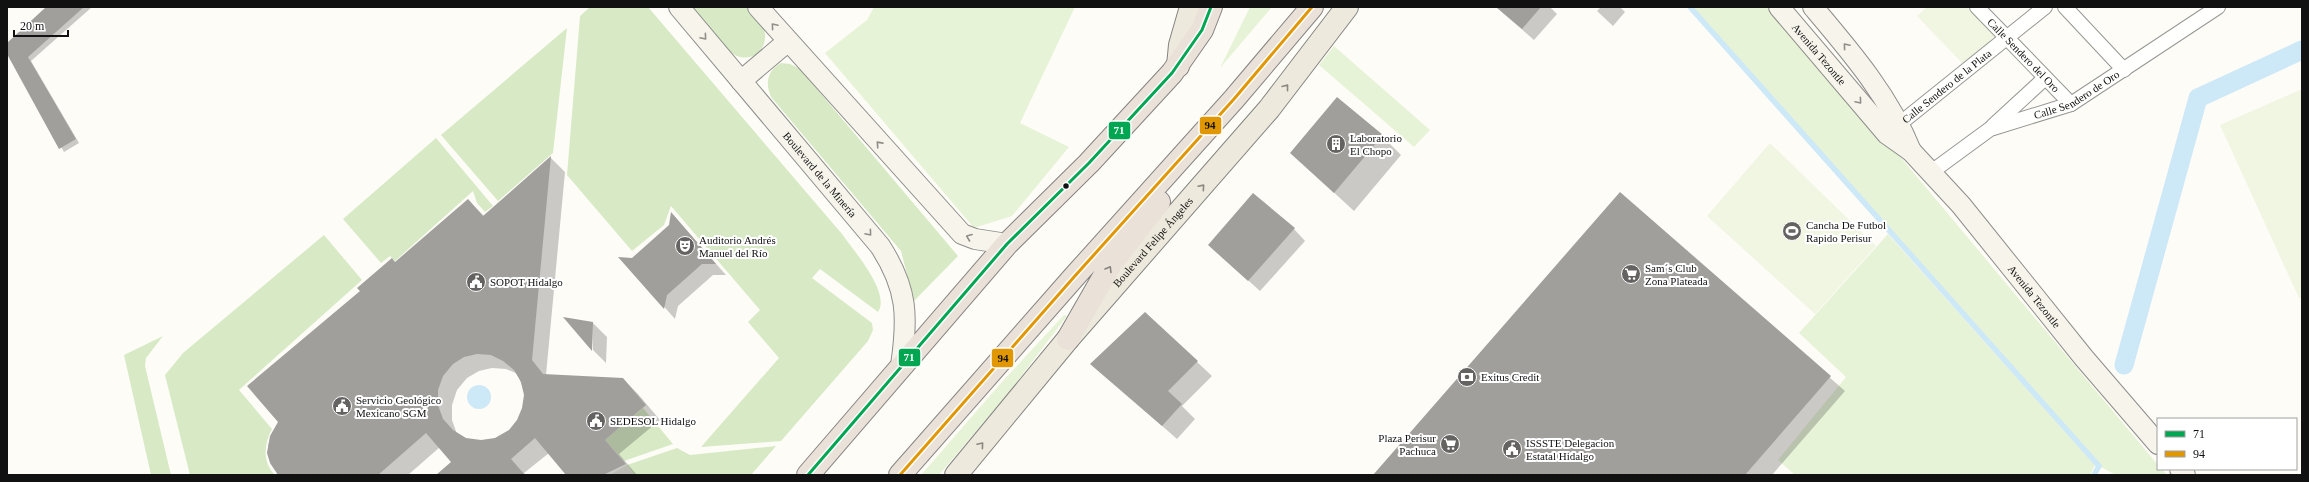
<svg xmlns="http://www.w3.org/2000/svg" width="2309" height="482" viewBox="0 0 2309 482" font-family="'Times New Roman',serif">
  <style>
    .green { fill: #e7f3d7 }
    .forest { fill: #d8eac5 }
    .pitch { fill: #f0f6e1 }
    .plaza { fill: #edebe2 }
    .water { fill: #cde8f7 }
    .shadow { fill: #0003; fill-rule: evenodd }
    .lines { fill: none; stroke-linecap: round; stroke-linejoin: round }
    .stream { stroke: #cde8f7; stroke-width: 5.5 }
    .canal { stroke: #cde8f7; stroke-width: 19 }
    .building { fill: #a19f9c; fill-rule: evenodd }
    .street-casing { stroke: #979795; stroke-width: 16 }
    .secondary-casing { stroke: #8e8d8b; stroke-width: 22 }
    .primary-casing { stroke: #858482; stroke-width: 24 }
    .highway-casing { stroke: #858482; stroke-width: 24 }
    .street { stroke: #fffffe; stroke-width: 14 }
    .secondary { stroke: #f6f4eb; stroke-width: 20 }
    .primary { stroke: #ede9dc; stroke-width: 22 }
    .highway { stroke: #eae1d8; stroke-width: 22 }
    .bus-1-casing { stroke: #fff; stroke-width: 6 }
    .bus-2-casing { stroke: #fff; stroke-width: 6 }
    .bus-1 { stroke: #00a651; stroke-width: 3 }
    .bus-2 { stroke: #e09702; stroke-width: 3 }
    .oneway { stroke: #8f8e89 }
    .oneway2 { stroke: #8a8881 }
    .oneway3 { stroke: #88837e }
    .bus-dot { fill: #111; stroke: #fff; stroke-width: 1.5 }
    .labels { text-anchor: middle; dominant-baseline: central; stroke-width: 4; stroke-linejoin: round; paint-order: stroke }
    .street-label { font-size: 11px; fill: #111; stroke: #fff }
    .poi-label { font-size: 11px; fill: #111; stroke: #fff; text-anchor: start }
    .line-badge { stroke: #fff; stroke-width: 1.5 }
    .badge-label { font-size: 11px; text-anchor: middle; font-weight: bold; fill: #fff }
    .pale-badge-label { font-size: 11px; text-anchor: middle; font-weight: bold; fill: #111 }
  </style>
  <rect width="100%" height="100%" fill="#fdfcf7"/>
  <path class="green" d="M 874,7 L 1075,7 L 1020,123 L 1069,147 L 1012,216 L 974,228 L 825,53 L 867,20 Z
    M 1250,7 L 1272,7 L 1220,68 Z
    M 1690,7 L 1775,7 L 2158,465 L 2158,469 L 2162,469 L 2167,475 L 2116,475 L 2099,466 Z
    M 1334,46 L 1430,130 L 1414,147 L 1319,65 Z
    M 1888,234 L 2095,465 L 2090,475 L 1795,475 L 1778,460 L 1846,377 L 1799,333 Z
    M 1064,315 L 1067,316 L 1010,391 L 939,475 L 921,475 L 1001,383 Z"/>
  <path class="forest" d="M 590,7 L 648,7 L 842,234 C 854,251 891,293 878,312 L 820,269 L 812,278 L 872,323 L 873,330 L 868,341 L 781,441 L 701,447 L 779,358 L 748,322 L 760,310 L 671,206 L 664,225 L 632,251 L 567,175 L 580,16 Z
    M 691,7 L 747,7 C 753,14 761,21 764,29 C 769,45 757,61 740,57 C 724,53 702,20 691,7 Z
    M 567,28 L 553,153 L 498,201 L 441,135 Z
    M 781,63 L 790,64 L 800,69 L 958,256 L 914,301 L 901,251 L 771,97 C 765,83 767,71 781,63 Z
    M 436,138 L 493,206 L 485,212 L 477,203 L 473,191 L 395,261 L 390,256 L 381,263 L 343,219 Z
    M 324,235 L 362,280 L 239,390 L 272,429 C 264,444 262,462 275,475 L 190,475 L 165,375 L 183,353 Z
    M 163,336 L 146,358 L 145,366 L 171,475 L 151,475 L 124,355 Z
    M 643,408 L 673,444 L 624,461 L 605,440 Z
    M 776,446 L 751,475 L 634,475 L 627,465 L 677,448 L 690,455 Z"/>
  <path class="pitch" d="M 1927,7 L 1967,7 L 1995,36 L 1965,66 L 1917,16 Z
    M 2302,89 L 2302,297 L 2299,298 L 2220,125 Z
    M 1770,143 L 1876,246 L 1815,314 L 1707,216 Z"/>
  <path class="plaza" d="M 627,465 L 634,475 L 610,475 L 615,472 Z"/>
  <path class="water" d="M467 397a12 12 0 1 1 24 0a12 12 0 1 1-24 0Z"/>
  <path class="shadow" d="M 47,7 L 92,7 L 31,61 L 79,143 L 64,152 L 7,52 L 7,44 Z
    M 1496,7 L 1550,7 L 1557,14 L 1534,40 Z
    M 1601,7 L 1620,7 L 1625,12 L 1613,26 L 1597,11 Z
    M 1382,136 L 1401,155 L 1354,211 L 1291,153 Z
    M 551,158 L 565,172 L 546,375 L 623,379 L 638,394 L 660,420 L 619,454 L 637,475 L 569,475 L 549,453 L 524,473 L 526,475 L 438,475 L 453,462 L 440,447 L 408,475 L 280,475 L 271,463 L 268,445 L 279,422 L 395,263 L 468,200 L 484,216 ZM 492,368 L 506,369 L 518,374 L 525,395 L 523,408 L 518,421 L 509,431 L 496,439 L 481,441 L 466,439 L 457,434 L 452,420 L 452,405 L 457,390 L 467,378 L 479,371 Z
    M 1620,194 L 1845,391 L 1772,475 L 1374,475 Z
    M 672,214 L 726,275 L 713,275 L 678,306 L 675,319 L 621,258 L 633,259 L 670,226 Z
    M 1294,229 L 1305,241 L 1260,291 L 1209,245 Z
    M 1145,313 L 1212,376 L 1182,406 L 1195,419 L 1177,439 L 1092,364 Z
    M 592,322 L 607,337 L 606,363 L 593,350 Z"/>
  <g class="lines">
    <path class="stream" d="M 1690,7 L 2099,466 L 2094,475"/>
    <path class="canal" d="M 2124,365 L 2198,98 L 2302,50"/>
  </g>
  <path class="building" d="M 46,7 L 84,7 L 28,57 L 76,139 L 59,149 L 7,54 L 7,43 Z
    M 1496,7 L 1541,7 L 1522,29 Z
    M 1337,97 L 1383,135 L 1334,193 L 1290,153 Z
    M 551,156 L 532,360 L 543,374 L 623,378 L 646,405 L 605,440 L 626,464 L 603,475 L 566,475 L 535,438 L 511,459 L 525,475 L 436,475 L 451,462 L 426,433 L 378,475 L 278,475 L 270,463 L 267,453 L 270,436 L 278,422 L 247,386 L 360,291 L 357,288 L 392,258 L 395,262 L 468,199 L 483,216 ZM 477,354 L 491,355 L 503,361 L 514,370 L 521,382 L 524,395 L 522,408 L 517,420 L 509,430 L 495,438 L 481,440 L 466,438 L 453,430 L 443,419 L 438,405 L 438,390 L 443,376 L 453,364 L 464,357 Z
    M 1620,192 L 1831,376 L 1745,475 L 1373,475 Z
    M 1253,193 L 1295,228 L 1248,281 L 1208,245 Z
    M 671,212 L 716,264 L 702,264 L 667,295 L 664,309 L 618,257 L 632,258 L 669,225 Z
    M 1145,312 L 1198,361 L 1168,391 L 1182,404 L 1162,426 L 1090,364 Z
    M 563,317 L 593,322 L 592,351 Z"/>
  <g class="lines">
    <g class="street-casing">
      <g id="street">
        <path id="s1" d="M 1977,7 L 2071,104"/>
        <path d="M 2065,7 L 2124,70"/>
        <path d="M 1993,126 L 2045,78"/>
        <path id="s2" d="M 1892,130 L 2045,7"/>
        <path id="s3" d="M 1930,173 L 1990,129 L 2071,104 L 2218,7"/>
      </g>
    </g>
    <g class="secondary-casing">
      <g id="secondary">
        <path id="s4" d="M 679,7 L 880,246 C 908,289 908,317 901,366"/>
        <path d="M 758,7 L 962,234 L 975,239 L 1007,244"/>
        <path id="s5" d="M 1779,7 L 1887,134 L 1911,151 L 1961,205 L 2084,358 L 2158,444"/>
        <path d="M 1813,7 C 1851,52 1889,96 1911,151"/>
        <path d="M 741,81 L 787,42"/>
        <path d="M 2180,469 L 2185,475"/>
      </g>
    </g>
    <g class="primary-casing">
      <g id="primary">
        <path d="M 1178,66 L 1180,45 L 1191,7"/>
        <path id="s6" d="M 956,475 L 1068,339 L 1269,109 L 1347,7"/>
      </g>
    </g>
    <g class="highway-casing">
      <path id="highway" d="M 1068,339 L 1111,264 L 1159,202
        M 808,475 L 1007,244 L 1089,163 L 1172,73 L 1202,30 L 1211,7
        M 900,475 L 1074,277 L 1234,99 L 1312,7"/>
    </g>
    <use href="#street" class="street"/>
    <use href="#secondary" class="secondary"/>
    <use href="#primary" class="primary"/>
    <use href="#highway" class="highway"/>
    <g class="bus-1-casing">
      <path id="bus-1" d="M 808,475 L 1007,244 L 1089,163 L 1172,73 L 1202,30 L 1211,7"/>
    </g>
    <g class="bus-2-casing">
      <path id="bus-2" d="M 900,475 L 1074,277 L 1234,99 L 1312,7"/>
    </g>
    <use href="#bus-1" class="bus-1"/>
    <use href="#bus-2" class="bus-2"/>
  </g>
  <defs><path id="oneway-chevron" d="M-2-3.5L2.5 0L-2 3.5" fill="none" stroke-width="1.6" stroke-linecap="round" stroke-linejoin="round"/></defs>
  <g class="oneway">
    <use href="#oneway-chevron" transform="translate(774 26) rotate(-130)"/>
    <use href="#oneway-chevron" transform="translate(704 37) rotate(50)"/>
    <use href="#oneway-chevron" transform="translate(1846 46) rotate(-130)"/>
    <use href="#oneway-chevron" transform="translate(1859 101) rotate(50)"/>
    <use href="#oneway-chevron" transform="translate(879 144) rotate(-132)"/>
    <use href="#oneway-chevron" transform="translate(869 233) rotate(50)"/>
    <use href="#oneway-chevron" transform="translate(969 237) rotate(-159)"/>
  </g>
  <g class="oneway2">
    <use href="#oneway-chevron" transform="translate(1286 87) rotate(-52)"/>
    <use href="#oneway-chevron" transform="translate(1202 187) rotate(-49)"/>
    <use href="#oneway-chevron" transform="translate(981 445) rotate(-50)"/>
  </g>
  <use class="oneway3" href="#oneway-chevron" transform="translate(1109 269) rotate(-59)"/>
  <defs>
    <g id="building-disc" transform="scale(1)"><circle r="9.5" fill="#646362" stroke="#fff"/><path d="M-4-6H4V6H1V3H-1V6H-4ZM-2.5-4.3h1.7v1.8h-1.7ZM.8-4.3h1.7v1.8H.8ZM-2.5-1h1.7V.8h-1.7ZM.8-1h1.7V.8H.8Z" fill="#fff"/></g>
    <g id="stadium-disc" transform="scale(1)"><circle r="9.5" fill="#646362" stroke="#fff"/><path d="M0-5a6.5 5 0 1 0 0 10a6.5 5 0 1 0 0-10ZM-3.5-1.8h7v3.6h-7Z" fill="#fff"/></g>
    <g id="theatre-disc" transform="scale(1)"><circle r="9.5" fill="#646362" stroke="#fff"/><path d="M-5-5.5Q0-4 5-5.5V0Q5 5 0 6Q-5 5-5 0ZM-3.3-2.5H-1v1.5H-3.3ZM1-2.5H3.3v1.5H1ZM-2.8 1Q0 5.5 2.8 1Z" fill="#fff"/></g>
    <g id="supermarket-disc" transform="scale(1)"><circle r="9.5" fill="#646362" stroke="#fff"/><path d="M-6-5.5h2.5l.6 2H6L4.5 2H-2.5L-4.4-4H-6ZM-1.5 3.2a1.3 1.3 0 1 0 .1 0ZM3 3.2a1.3 1.3 0 1 0 .1 0Z" fill="#fff"/></g>
    <g id="civic-disc" transform="scale(1)"><circle r="9.5" fill="#646362" stroke="#fff"/><path d="M-.6-6.5H3V-4.5H.6V-3L4-1V1h2V6H-6V1h2V-1L-.6-3ZM-1.2 2.5V6h2.4V2.5Z" fill="#fff"/></g>
    <g id="bank-disc" transform="scale(1)"><circle r="9.5" fill="#646362" stroke="#fff"/><path d="M-6-4H6V4H-6ZM0-2.3a2.3 2.3 0 1 0 0 4.6a2.3 2.3 0 1 0 0-4.6Z" fill="#fff"/></g>
  </defs>
  <g fill-rule="evenodd">
    <use href="#building-disc" x="1336" y="144"/>
    <use href="#stadium-disc" x="1792" y="231"/>
    <use href="#theatre-disc" x="685" y="246"/>
    <use href="#supermarket-disc" x="1631" y="274"/>
    <use href="#civic-disc" x="476" y="282"/>
    <use href="#bank-disc" x="1467" y="377"/>
    <use href="#civic-disc" x="342" y="406"/>
    <use href="#civic-disc" x="596" y="421"/>
    <use href="#supermarket-disc" x="1450" y="444"/>
    <use href="#civic-disc" x="1512" y="449"/>
  </g>
  <circle class="bus-dot" cx="1066" cy="186" r="3.5"/>
  <g class="labels">
    <g class="street-label">
      <text stroke="none"><textPath href="#s5" startOffset="62">Avenida Tezontle</textPath></text>
      <text stroke="none"><textPath href="#s1" startOffset="67">Calle Sendero del Oro</textPath></text>
      <text stroke="none"><textPath href="#s2" startOffset="70">Calle Sendero de la Plata</textPath></text>
      <text stroke="none"><textPath href="#s3" startOffset="168">Calle Sendero de Oro</textPath></text>
      <text stroke="none"><textPath href="#s4" startOffset="219">Boulevard de la Minería</textPath></text>
      <text stroke="none"><textPath href="#s6" startOffset="305">Boulevard Felipe Ángeles</textPath></text>
      <text stroke="none"><textPath href="#s5" startOffset="387">Avenida Tezontle</textPath></text>
    </g>
    <g class="poi-label">
      <text x="1350" y="138">Laboratorio<tspan x="1350" dy="13">El Chopo</tspan></text>
      <text x="1806" y="225">Cancha De Futbol<tspan x="1806" dy="13">Rapido Perisur</tspan></text>
      <text x="699" y="240">Auditorio Andrés<tspan x="699" dy="13">Manuel del Río</tspan></text>
      <text x="1645" y="268">Sam´s Club<tspan x="1645" dy="13">Zona Plateada</tspan></text>
      <text x="490" y="282">SOPOT Hidalgo</text>
      <text x="1481" y="377">Exitus Credit</text>
      <text x="356" y="400">Servicio Geológico<tspan x="356" dy="13">Mexicano SGM</tspan></text>
      <text x="610" y="421">SEDESOL Hidalgo</text>
      <text x="1436" y="438" text-anchor="end">Plaza Perisur<tspan x="1436" dy="13">Pachuca</tspan></text>
      <text x="1526" y="443">ISSSTE Delegacion<tspan x="1526" dy="13">Estatal Hidalgo</tspan></text>
    </g>
  </g>
  <g class="line-badge">
    <rect x="1199" y="116" width="23" height="19" rx="4" fill="#e09702"/>
    <rect x="1108" y="121" width="23" height="19" rx="4" fill="#00a651"/>
    <rect x="898" y="348" width="23" height="19" rx="4" fill="#00a651"/>
    <rect x="991" y="348" width="23" height="20" rx="4" fill="#e09702"/>
  </g>
  <g class="badge-label">
    <text x="1119" y="134">71</text>
    <text x="909" y="361">71</text>
  </g>
  <g class="pale-badge-label">
    <text x="1210" y="129">94</text>
    <text x="1003" y="362">94</text>
  </g>
  <rect width="2309" height="482" fill="none" stroke="#111111" stroke-width="16"/>
  <rect x="2157" y="418" width="140" height="52" fill="#ffffff" stroke="#a0a0a0"/>
  <rect x="2165" y="431" width="20" height="6" fill="#00a651" stroke="#a0a0a0"/>
  <text x="2193" y="438" font-size="12" fill="#111111">71</text>
  <rect x="2165" y="451" width="20" height="6" fill="#e09702" stroke="#a0a0a0"/>
  <text x="2193" y="458" font-size="12" fill="#111111">94</text>
  <path d="M14 30v6h54v-6" fill="none" stroke="#111111" stroke-width="2"/>
  <text x="20" y="30" font-size="12" fill="#111111" stroke="#ffffff" stroke-width="3" paint-order="stroke">20 m</text>
</svg>
